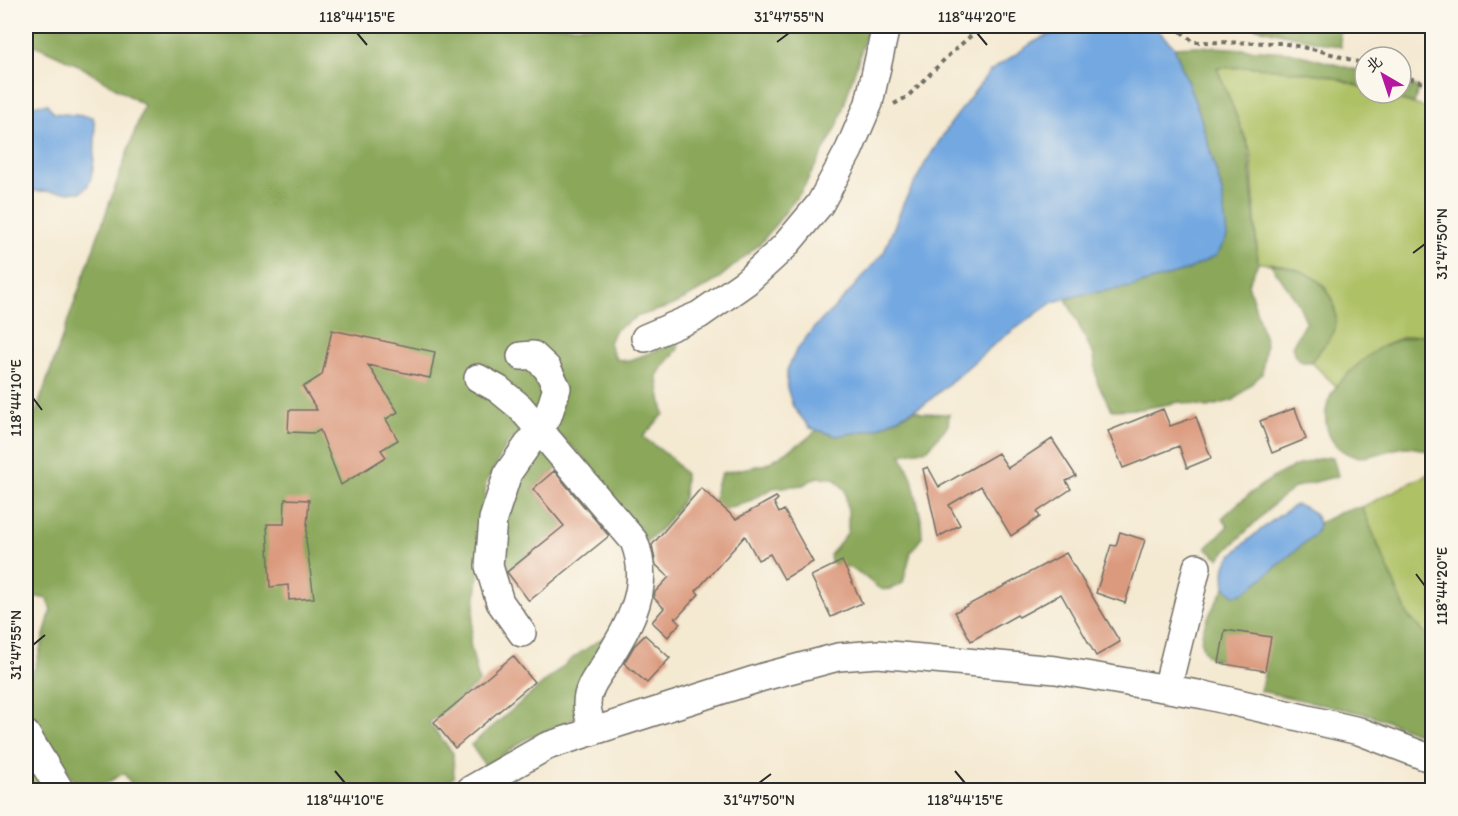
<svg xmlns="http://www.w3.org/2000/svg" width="1458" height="816" viewBox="0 0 1458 816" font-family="Itim,'LXGW WenKai TC',sans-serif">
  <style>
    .green { fill: #aec165; stroke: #6c7648; stroke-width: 1.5 }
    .forest { fill: #8aa75a; stroke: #5a6942; stroke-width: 1.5 }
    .water { fill: #73a8e1; stroke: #4f6a86; stroke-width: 1.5 }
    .building { fill: #db9a7e }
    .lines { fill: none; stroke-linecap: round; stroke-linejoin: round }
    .minor-casing { stroke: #716e65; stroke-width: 30 }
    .path { stroke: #716e65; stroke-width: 4; stroke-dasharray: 4.5 4.5; stroke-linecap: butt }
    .minor { stroke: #fff; stroke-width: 27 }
    .ticks { fill: none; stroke: #2b2b2b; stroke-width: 2 }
    .neatline { fill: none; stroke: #2b2b2b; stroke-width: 2 }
    .ticks-label { font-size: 15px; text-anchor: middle; fill: #2b2b2b }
  </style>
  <rect width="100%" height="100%" fill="#fbf7ec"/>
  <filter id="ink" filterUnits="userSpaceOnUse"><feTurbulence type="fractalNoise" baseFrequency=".0167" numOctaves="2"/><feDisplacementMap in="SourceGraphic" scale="12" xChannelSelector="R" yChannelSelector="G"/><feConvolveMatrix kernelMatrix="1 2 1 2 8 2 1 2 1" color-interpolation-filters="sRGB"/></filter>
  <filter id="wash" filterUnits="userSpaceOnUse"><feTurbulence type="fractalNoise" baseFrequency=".008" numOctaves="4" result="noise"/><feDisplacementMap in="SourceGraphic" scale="24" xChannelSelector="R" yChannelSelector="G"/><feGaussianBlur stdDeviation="1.35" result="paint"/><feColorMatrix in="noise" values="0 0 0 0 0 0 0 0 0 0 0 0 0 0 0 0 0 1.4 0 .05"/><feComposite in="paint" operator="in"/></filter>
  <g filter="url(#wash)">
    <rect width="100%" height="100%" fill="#f4e9d1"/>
    <path class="green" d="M 1256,67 L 1327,75 L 1365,88 L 1365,93 L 1381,93 L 1432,110 L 1432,337 C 1398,325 1360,365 1336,386 L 1311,362 C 1318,352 1328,342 1333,332 C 1337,325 1336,312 1334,305 C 1325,273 1288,264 1258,263 L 1251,152 L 1217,68 Z
      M 1432,472 L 1432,640 L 1408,616 L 1362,507 Z
      M 26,752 L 50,790 L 26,790 Z"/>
    <path class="forest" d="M 26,26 L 869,26 L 837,127 L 801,192 L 761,243 L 716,281 L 674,305 L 636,317 L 614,331 L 609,343 L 616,359 L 628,361 L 679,342 L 678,349 L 657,375 L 664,414 L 643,437 L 670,457 L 685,474 L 684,498 L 666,524 L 646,542 L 583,457 L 552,429 L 526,430 L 508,443 L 486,483 L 480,563 L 470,643 L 479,682 L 429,723 L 453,753 L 454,777 L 439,790 L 135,790 L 124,773 L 94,790 L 79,790 L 26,706 L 26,685 L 35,668 L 51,610 L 47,599 L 32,596 L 26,602 L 26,440 L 144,105 L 80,66 L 26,41 Z
      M 1248,26 L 1339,26 L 1341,47 Z
      M 1198,46 L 1289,52 L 1365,72 L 1365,88 L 1327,75 L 1256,67 L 1217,68 L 1248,145 L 1258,263 L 1248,284 L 1266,343 L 1262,374 L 1234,400 L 1208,407 L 1180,402 L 1141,409 L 1112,410 L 1097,382 L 1094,356 L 1066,299 L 1084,294 L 1222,191 L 1199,112 L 1174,47 Z
      M 1401,82 L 1419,87 L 1414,104 L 1381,93 L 1401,93 Z
      M 1270,263 C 1297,268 1325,275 1333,304 C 1336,312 1337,324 1334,332 C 1329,342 1317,352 1311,362 L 1302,362 L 1295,356 L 1292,346 L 1306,321 L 1298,303 Z
      M 1424,334 L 1432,337 L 1432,452 C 1424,451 1414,446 1406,447 C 1387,448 1367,463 1348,454 C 1322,441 1320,409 1336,387 C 1342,378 1367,356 1376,350 C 1390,341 1408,338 1424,334 Z
      M 915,410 L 922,413 L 949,414 L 948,425 L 928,449 L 901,454 L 912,478 L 921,519 L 922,537 L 911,552 L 903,583 C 876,598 878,584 858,572 C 849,566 841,565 831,563 L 830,555 L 848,532 L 848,512 L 845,490 L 834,478 L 817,477 L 803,485 L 773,488 L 748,502 L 725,509 L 714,501 L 716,486 L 722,473 L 767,464 L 804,441 L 817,430 L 837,436 L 876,429 Z
      M 545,452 L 560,466 L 533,489 L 564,526 L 506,572 L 499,562 L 510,494 L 528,464 Z
      M 1333,457 L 1338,476 L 1296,487 L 1277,501 L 1219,558 L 1206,548 L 1228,526 L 1222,518 C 1253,489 1290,460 1333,457 Z
      M 1362,507 L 1408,616 L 1432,640 L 1432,739 L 1374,716 L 1260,691 L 1265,671 C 1249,667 1231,664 1215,659 C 1183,648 1216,604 1225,587 L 1234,595 L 1241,594 L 1315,534 L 1319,526 L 1319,523 L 1345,510 Z
      M 616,629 L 578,713 L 572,720 L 526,739 L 486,767 L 471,745 L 574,657 Z"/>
    <path class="water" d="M 1067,26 L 1149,26 L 1155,27 L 1174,47 L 1199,112 L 1222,192 L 1227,237 L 1217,255 L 1188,270 L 1131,287 L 1084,294 L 1053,302 L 997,342 L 925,404 L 876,429 L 837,436 L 810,428 L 793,407 L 787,388 L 787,370 L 796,351 L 812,330 L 845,297 L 884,252 L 904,202 L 926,162 L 949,126 L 989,72 L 1034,42 Z
      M 47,104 L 54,113 L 93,117 C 97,129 95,174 88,185 C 87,188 83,189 81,192 L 26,191 L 26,110 L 34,105 Z
      M 1296,505 C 1309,507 1317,513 1319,526 L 1315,534 L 1252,587 L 1241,594 L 1234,595 L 1225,587 C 1224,579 1223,570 1226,563 C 1234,549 1282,512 1296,505 Z"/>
    <g id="blocks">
      <path class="building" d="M 332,330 L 435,352 L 430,378 L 368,365 L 398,412 L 386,419 L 398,440 L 381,450 L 386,457 L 341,485 L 320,430 L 315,433 L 288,432 L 289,410 L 317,410 L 303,387 L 322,375 Z
        M 1295,408 L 1306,439 L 1272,453 L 1260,421 Z
        M 1163,409 L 1170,426 L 1196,417 L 1211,458 L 1187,468 L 1179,446 L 1123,468 L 1108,431 Z
        M 1052,439 L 1076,476 L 1066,481 L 1071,489 L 1037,512 L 1040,517 L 1011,536 L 981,486 L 949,505 L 960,525 L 938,537 L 923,469 L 928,467 L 939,487 L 998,453 L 1008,468 Z
        M 554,471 L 609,536 L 529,601 L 507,572 L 564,526 L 533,489 Z
        M 701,488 L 736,519 L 776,497 L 778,499 L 774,503 L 779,513 L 784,510 L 813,562 L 784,579 L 770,554 L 758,560 L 745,536 L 696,591 L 699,594 L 676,619 L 674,617 L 680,623 L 668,637 L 652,622 L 664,608 L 654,598 L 655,592 L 669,577 L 656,565 L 652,545 Z
        M 285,499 L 309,500 L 306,540 L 314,598 L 289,600 L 288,585 L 270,587 L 267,524 L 284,524 Z
        M 1120,532 L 1145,540 L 1125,603 L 1096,593 L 1111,545 L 1116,546 Z
        M 1066,553 L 1120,642 L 1096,656 L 1061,594 L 1019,617 L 1017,615 L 971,641 L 955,612 Z
        M 842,561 L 862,603 L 831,617 L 811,576 Z
        M 1225,630 L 1271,637 L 1265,671 L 1219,663 Z
        M 645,635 L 670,658 L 647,683 L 624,663 L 634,646 Z
        M 513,656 L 534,682 L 455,748 L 434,722 Z"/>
    </g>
  </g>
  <g filter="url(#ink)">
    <use href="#blocks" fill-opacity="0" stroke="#716e65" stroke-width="1.5"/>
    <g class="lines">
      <g class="minor-casing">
        <path id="minor" d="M 645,338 L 699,315 L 746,282 L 784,247 L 820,204 L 849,150 L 869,103 L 886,26
          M 521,356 L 533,355 L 547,368 L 557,388 L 548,416 L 508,473 L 493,519 L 489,566 L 500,602 L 522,633
          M 478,378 L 498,389 L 520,407 L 634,541 C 653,589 628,626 604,666 C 596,678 587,689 587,704 C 587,713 591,723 593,731
          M 1167,689 L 1197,567
          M 26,734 L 60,790
          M 470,790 L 547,746 L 763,677 L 838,657 L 878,654 L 1056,670 L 1204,695 L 1359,731 L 1432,759"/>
      </g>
      <path class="path" d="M 1174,26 L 1194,42 L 1282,43 L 1321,51 L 1365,64
        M 1401,75 L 1432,86
        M 894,104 L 907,97 L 949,55 L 982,26"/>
      <use href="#minor" class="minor"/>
    </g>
  </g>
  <path class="ticks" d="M 357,33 L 367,45M 977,33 L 987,45M 777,42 L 789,33M 1413,253 L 1425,244M 33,398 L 42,410M 1416,574 L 1425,586M 33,645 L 45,635M 335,771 L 345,783M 955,771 L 965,783M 759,783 L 771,774"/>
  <rect width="1458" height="816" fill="none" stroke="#fbf7ec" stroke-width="66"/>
  <g transform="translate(1383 75) rotate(321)"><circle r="28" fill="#fbf7ec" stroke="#a8a59f" stroke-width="1.5"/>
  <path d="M0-4.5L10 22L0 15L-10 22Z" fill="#b5179e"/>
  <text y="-9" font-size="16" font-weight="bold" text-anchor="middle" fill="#2b2b2b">北</text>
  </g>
  <rect x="33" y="33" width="1392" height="750" class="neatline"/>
  <g class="ticks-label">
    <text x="357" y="22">118°44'15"E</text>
    <text x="789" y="22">31°47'55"N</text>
    <text x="977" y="22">118°44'20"E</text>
    <text transform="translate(1442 244) rotate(-90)" y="5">31°47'50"N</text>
    <text transform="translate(16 398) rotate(-90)" y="5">118°44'10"E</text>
    <text transform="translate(1442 586) rotate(-90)" y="5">118°44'20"E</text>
    <text transform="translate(16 645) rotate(-90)" y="5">31°47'55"N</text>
    <text x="345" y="805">118°44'10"E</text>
    <text x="759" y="805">31°47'50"N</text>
    <text x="965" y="805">118°44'15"E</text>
  </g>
</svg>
